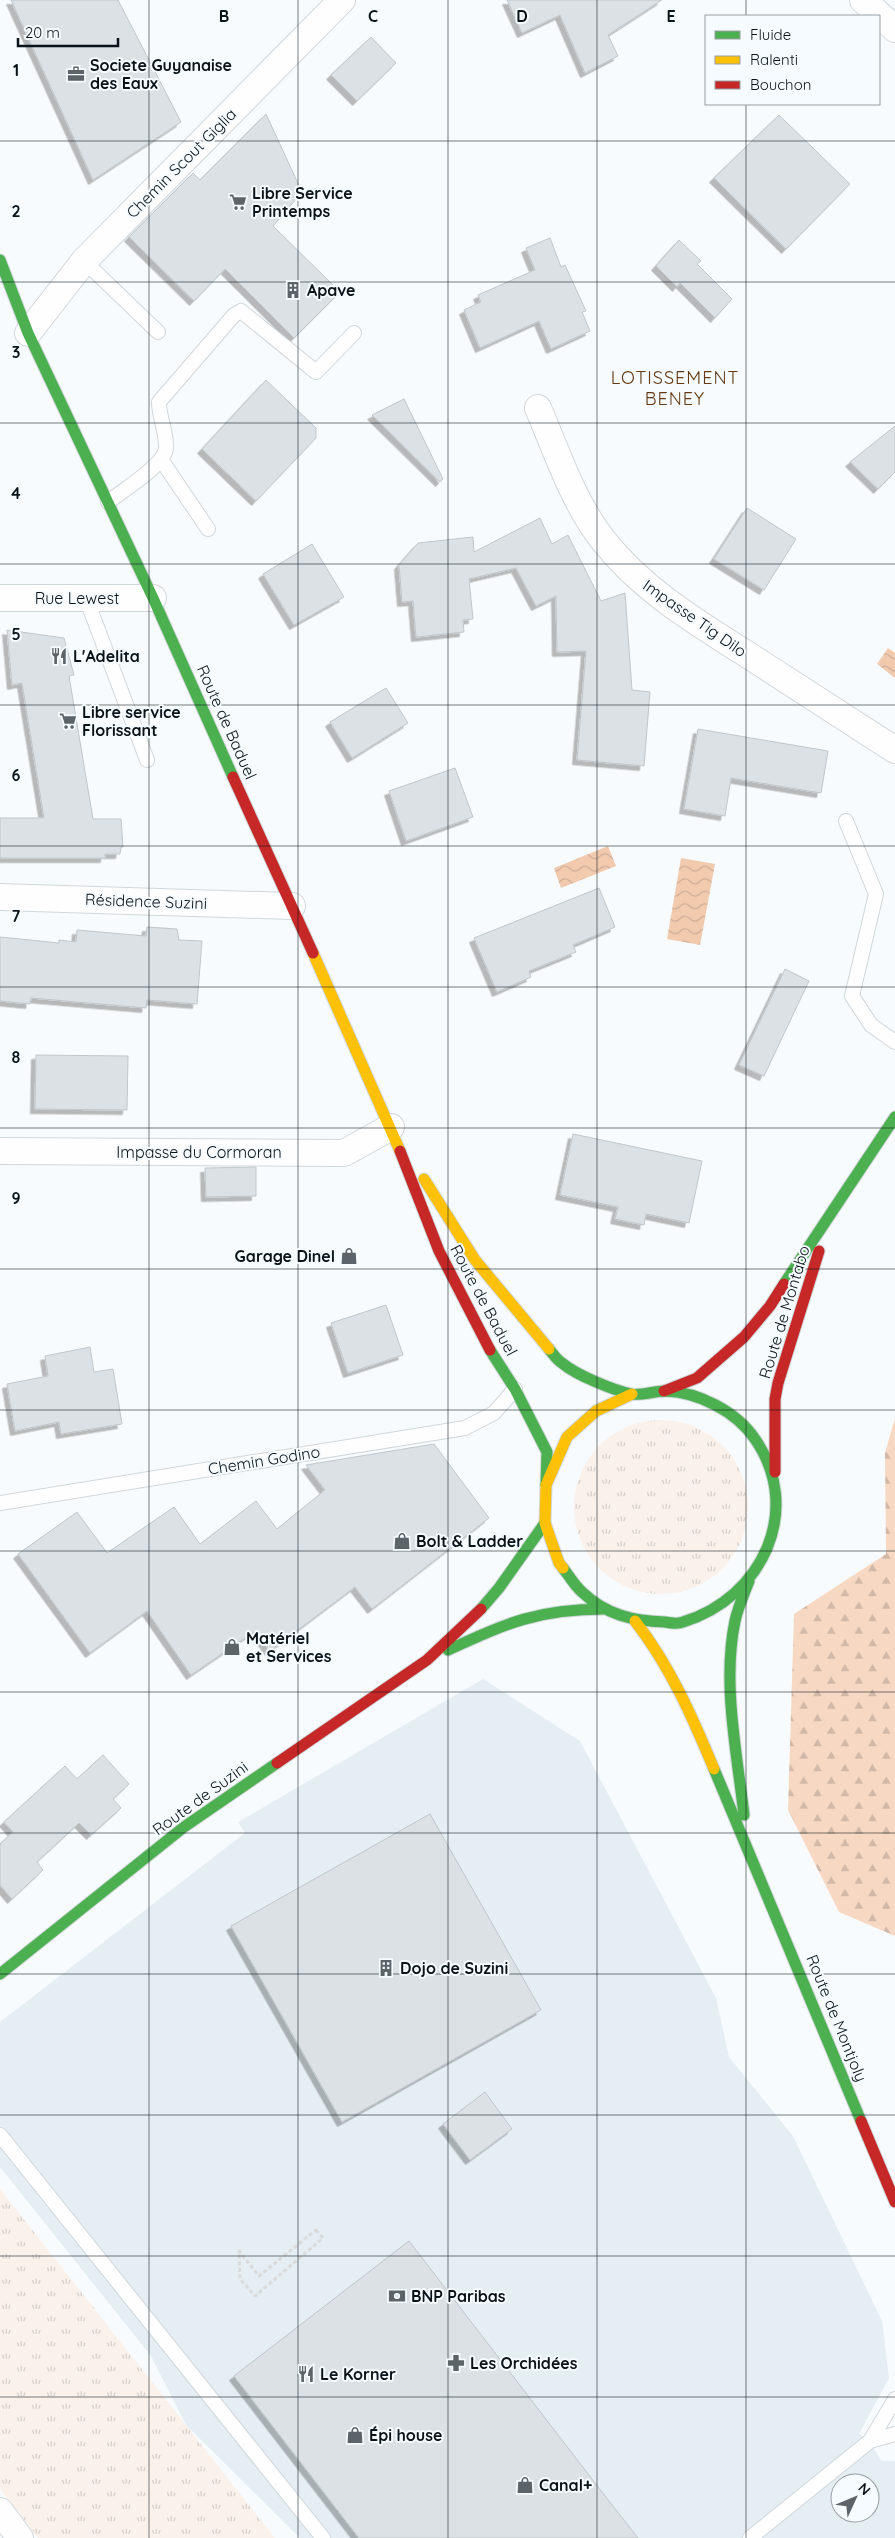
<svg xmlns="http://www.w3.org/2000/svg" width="895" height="2538" viewBox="0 0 895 2538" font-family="Quicksand,sans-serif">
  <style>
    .built { fill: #e5eef3; fill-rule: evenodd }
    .grass { fill: url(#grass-tufts) }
    .forest { fill: url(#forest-firs) }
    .water { fill: url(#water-waves) }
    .building { fill: #dbe1e5; stroke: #c0c6ca; filter: url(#shadow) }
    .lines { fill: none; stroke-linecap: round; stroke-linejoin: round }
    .lane-casing { stroke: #d0d7db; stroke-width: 16 }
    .street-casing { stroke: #d0d7db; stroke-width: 28 }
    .fast-casing { stroke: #d0d7db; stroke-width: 13 }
    .slow-casing { stroke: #d0d7db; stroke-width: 13 }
    .jam-casing { stroke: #d0d7db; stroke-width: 13 }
    .path { stroke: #d9dada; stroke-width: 3; stroke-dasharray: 4 2.5; stroke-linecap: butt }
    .lane { stroke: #fefeff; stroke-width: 14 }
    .street { stroke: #fefeff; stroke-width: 26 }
    .fast { stroke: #4caf50; stroke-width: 11 }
    .slow { stroke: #ffc107; stroke-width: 11 }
    .jam { stroke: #c62828; stroke-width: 11 }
    .grid { fill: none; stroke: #0a1319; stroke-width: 1; stroke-opacity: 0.55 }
    .labels { text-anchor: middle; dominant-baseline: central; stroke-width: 4; stroke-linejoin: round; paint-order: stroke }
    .poi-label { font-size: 16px; font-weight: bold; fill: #0a1319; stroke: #f6fbff; text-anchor: start }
    .street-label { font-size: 16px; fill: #0a1319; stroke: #f6fbff }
    .neighbourhood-label { font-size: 18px; letter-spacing: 1px; fill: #633812; stroke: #f6fbff }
    .grid-label { font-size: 16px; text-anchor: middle; font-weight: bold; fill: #0a1319; stroke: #f6fbff; stroke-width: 4; stroke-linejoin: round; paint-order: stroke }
  </style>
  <defs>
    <pattern id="grass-tufts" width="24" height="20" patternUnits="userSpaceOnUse" patternTransform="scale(1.25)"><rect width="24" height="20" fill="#faf1eb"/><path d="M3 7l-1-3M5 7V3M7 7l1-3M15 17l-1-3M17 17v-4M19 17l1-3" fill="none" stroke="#d5cec9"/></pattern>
    <pattern id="forest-firs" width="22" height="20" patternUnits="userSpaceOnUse" patternTransform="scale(1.25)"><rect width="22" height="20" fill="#f7d9c3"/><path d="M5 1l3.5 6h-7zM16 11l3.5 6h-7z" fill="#d2b9a7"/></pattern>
    <pattern id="water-waves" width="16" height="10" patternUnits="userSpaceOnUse" patternTransform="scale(1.25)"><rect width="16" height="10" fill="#f2cbaf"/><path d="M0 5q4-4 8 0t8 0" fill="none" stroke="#cead96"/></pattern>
    <filter id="shadow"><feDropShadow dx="-4.5" dy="4.5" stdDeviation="0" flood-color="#0004"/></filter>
  </defs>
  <rect width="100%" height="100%" fill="#f8fbfd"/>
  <path class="built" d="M 483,1679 L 580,1741 L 716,1998 L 729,2057 L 793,2136 L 882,2321 L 889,2378 L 859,2434 L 870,2441 L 881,2461 L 895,2461 L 895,2538 L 300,2538 L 186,2425 L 151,2356 L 0,2167 L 0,2022 L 245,1833 L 238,1822 ZM 840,2483 L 870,2483 L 870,2513 L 840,2513 Z"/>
  <path class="grass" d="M574 1507a87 87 0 1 1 174 0a87 87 0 1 1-174 0Z
    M 0,2189 L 275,2538 L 38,2538 L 0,2489 Z"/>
  <path class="forest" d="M 895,1418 L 895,1936 L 839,1912 L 788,1810 L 794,1614 L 886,1554 L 885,1453 Z"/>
  <path class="water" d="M 888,648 L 895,653 L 895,678 L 877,664 Z
    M 608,846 L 616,866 L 561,888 L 554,868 Z
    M 681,858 L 715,864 L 700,945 L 667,939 Z"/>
  <path class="building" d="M 11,0 L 118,0 L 181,122 L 93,180 Z
    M 507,0 L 662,0 L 608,35 L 618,56 L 585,73 L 560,15 L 522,33 Z
    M 371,37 L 396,63 L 357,101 L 331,75 Z
    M 266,114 L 302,192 L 273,226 L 340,292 L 294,338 L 225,269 L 194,301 L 129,237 L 193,173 L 200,180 Z
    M 779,115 L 850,184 L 786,249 L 714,178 Z
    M 550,238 L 561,267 L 565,265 L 586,311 L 582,312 L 590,331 L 551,349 L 539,321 L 480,348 L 464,310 L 481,302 L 478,295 L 535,270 L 526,248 Z
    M 679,240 L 701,261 L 697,264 L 732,299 L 715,318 L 680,283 L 677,287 L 656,266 Z
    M 266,380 L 316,428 L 316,438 L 256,501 L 202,449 Z
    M 404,399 L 443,479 L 440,482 L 372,415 Z
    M 895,426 L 895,472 L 878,489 L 850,462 Z
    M 747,508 L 796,539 L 764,590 L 714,559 Z
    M 540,518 L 552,544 L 568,535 L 601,601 L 625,593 L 632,690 L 650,692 L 644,766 L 577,760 L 586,651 L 557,652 L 556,596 L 536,606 L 516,568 L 469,579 L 473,619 L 463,620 L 464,632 L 416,637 L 413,601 L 402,602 L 399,565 L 418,543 L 473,537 L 474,552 Z
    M 312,544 L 344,597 L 294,625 L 263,574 Z
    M 7,630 L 64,638 L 74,675 L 69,676 L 93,819 L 121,819 L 123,847 L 121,847 L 120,854 L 105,854 L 105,858 L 0,858 L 0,818 L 44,818 L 22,683 L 12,685 Z
    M 386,688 L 408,723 L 352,758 L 330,722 Z
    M 698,729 L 828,751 L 821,793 L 731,778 L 725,816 L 684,809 Z
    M 455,768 L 473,817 L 406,841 L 389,791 Z
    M 599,888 L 615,927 L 573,945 L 576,952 L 529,971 L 531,977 L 497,992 L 474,938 Z
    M 147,927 L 177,929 L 179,940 L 202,941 L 197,1004 L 147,1000 L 146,1008 L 31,998 L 30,1004 L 0,1001 L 0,937 L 59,943 L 59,940 L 76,942 L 77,930 L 146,936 Z
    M 785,969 L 809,981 L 764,1076 L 739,1065 Z
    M 36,1055 L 128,1056 L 127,1110 L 35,1109 Z
    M 573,1134 L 702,1161 L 689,1223 L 646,1214 L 644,1225 L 615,1219 L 618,1207 L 560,1195 Z
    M 256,1167 L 256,1196 L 206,1197 L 205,1168 Z
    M 386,1305 L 403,1355 L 348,1373 L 331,1323 Z
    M 90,1347 L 94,1372 L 113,1369 L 122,1424 L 61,1434 L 59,1422 L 15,1431 L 7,1384 L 48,1376 L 45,1356 Z
    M 434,1444 L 489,1518 L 372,1609 L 355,1587 L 270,1651 L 255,1631 L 191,1675 L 147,1611 L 90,1653 L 18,1554 L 77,1512 L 107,1553 L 174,1507 L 200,1544 L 256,1501 L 277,1529 L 325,1490 L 306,1465 Z
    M 103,1755 L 129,1784 L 113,1799 L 121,1808 L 91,1835 L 79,1823 L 37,1862 L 43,1870 L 12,1899 L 0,1885 L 0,1844 L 13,1832 L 4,1822 L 65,1766 L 77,1779 Z
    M 430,1814 L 541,2010 L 342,2122 L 231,1926 Z
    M 485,2092 L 512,2129 L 470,2160 L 443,2124 Z
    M 409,2241 L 605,2496 L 638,2538 L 359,2538 L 234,2376 Z"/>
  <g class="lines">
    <g class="lane-casing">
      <path id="lane" d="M 84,261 L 158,332
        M 162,461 L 208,529
        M 108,502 C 122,491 165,465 166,448 C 167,433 159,418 159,402 L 234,315 L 241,311 L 316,372 L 354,333
        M 86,598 L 147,760
        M 846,821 L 876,894 L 852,996 L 871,1025 L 895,1042
        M 0,1503 L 465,1428 L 494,1413 L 515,1389
        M 0,2135 L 323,2538
        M 870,2441 L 895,2434
        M 750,2538 L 870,2441 L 895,2399"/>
    </g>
    <g class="street-casing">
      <path id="street" d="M 863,0 L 895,29
        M 28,333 L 84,261 L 342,0
        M 538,408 C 557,452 573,502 603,540 C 642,590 696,622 748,655 C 797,687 846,718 895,750
        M 0,598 L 153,598
        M 0,897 L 292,906
        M 0,1151 L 344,1153 L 391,1127
        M 0,2511 L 20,2538"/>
    </g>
    <g class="fast-casing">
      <path id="fast" d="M 0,260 L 28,333 L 153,598 L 233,777
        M 784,1284 L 895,1117
        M 549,1349 C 553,1354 557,1360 562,1363 C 576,1375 613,1390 631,1394 C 641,1396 654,1391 665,1391 C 698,1392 736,1411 755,1439 C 804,1510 762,1598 683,1622 C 678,1624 670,1623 665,1622 C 633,1621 606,1615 582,1592 C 575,1586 569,1576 563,1568
        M 490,1350 L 515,1389 L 547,1452 L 546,1485
        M 481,1609 L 499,1588 L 545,1523
        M 448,1650 C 507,1623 538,1609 604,1609
        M 714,1769 L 861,2121
        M 744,1815 C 737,1753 722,1683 735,1621 C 738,1607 744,1594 749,1581
        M 0,1974 L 184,1827 L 277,1763"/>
    </g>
    <g class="slow-casing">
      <path id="slow" d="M 313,953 L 400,1151
        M 424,1179 L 475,1260 L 549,1349
        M 563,1568 L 559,1563 L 545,1523 L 546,1485 L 567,1437 L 596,1411 L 632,1394
        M 635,1621 C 670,1666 692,1716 714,1769"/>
    </g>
    <g class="jam-casing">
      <path id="jam" d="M 233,777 L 313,953
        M 400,1151 L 439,1251 L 490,1350
        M 664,1391 L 697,1378 L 744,1337 L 770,1306 L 784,1284
        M 775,1472 L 775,1399 L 778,1383 L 819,1251
        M 277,1763 L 427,1660 L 481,1609
        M 861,2121 L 895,2202"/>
    </g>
    <path class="path" d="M 316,2230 L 323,2238 L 255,2296 L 240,2279 L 239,2251 L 259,2276 Z"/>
    <use href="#lane" class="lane"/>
    <use href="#street" class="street"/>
    <use href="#fast" class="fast"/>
    <use href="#slow" class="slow"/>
    <use href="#jam" class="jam"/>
  </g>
  <path class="grid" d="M 149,0 L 149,2538M 298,0 L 298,2538M 448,0 L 448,2538M 597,0 L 597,2538M 746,0 L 746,16M 746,104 L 746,2538M 0,141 L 895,141M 0,282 L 895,282M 0,423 L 895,423M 0,564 L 895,564M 0,705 L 895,705M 0,846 L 895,846M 0,987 L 895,987M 0,1128 L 895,1128M 0,1269 L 895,1269M 0,1410 L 895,1410M 0,1551 L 895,1551M 0,1692 L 895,1692M 0,1833 L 895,1833M 0,1974 L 895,1974M 0,2115 L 895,2115M 0,2256 L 895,2256M 0,2397 L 895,2397"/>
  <defs>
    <g id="office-bare" transform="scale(1.35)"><path d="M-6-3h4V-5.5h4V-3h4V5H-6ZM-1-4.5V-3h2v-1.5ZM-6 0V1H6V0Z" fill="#5d6469" stroke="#f6fbff" stroke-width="2.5" paint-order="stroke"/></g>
    <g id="supermarket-bare" transform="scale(1.35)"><path d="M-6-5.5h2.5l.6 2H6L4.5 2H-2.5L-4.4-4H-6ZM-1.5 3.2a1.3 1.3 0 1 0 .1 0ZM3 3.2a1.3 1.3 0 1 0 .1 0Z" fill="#5d6469" stroke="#f6fbff" stroke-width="2.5" paint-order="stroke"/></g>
    <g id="building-bare" transform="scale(1.35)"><path d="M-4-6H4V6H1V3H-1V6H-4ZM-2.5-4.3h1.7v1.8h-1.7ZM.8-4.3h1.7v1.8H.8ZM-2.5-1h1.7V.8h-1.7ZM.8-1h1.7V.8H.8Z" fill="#5d6469" stroke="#f6fbff" stroke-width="2.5" paint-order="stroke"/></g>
    <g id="restaurant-bare" transform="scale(1.35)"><path d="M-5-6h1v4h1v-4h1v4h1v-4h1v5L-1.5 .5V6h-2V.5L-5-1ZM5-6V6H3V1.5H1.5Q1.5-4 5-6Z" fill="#5d6469" stroke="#f6fbff" stroke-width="2.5" paint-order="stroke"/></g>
    <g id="shop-bare" transform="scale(1.35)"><path d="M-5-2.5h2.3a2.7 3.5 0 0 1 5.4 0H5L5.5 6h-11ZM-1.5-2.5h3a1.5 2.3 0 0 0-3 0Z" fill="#5d6469" stroke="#f6fbff" stroke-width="2.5" paint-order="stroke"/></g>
    <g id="bank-bare" transform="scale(1.35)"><path d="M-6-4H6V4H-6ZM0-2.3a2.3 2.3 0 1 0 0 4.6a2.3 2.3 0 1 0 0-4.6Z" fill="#5d6469" stroke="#f6fbff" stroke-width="2.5" paint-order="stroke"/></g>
    <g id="pharmacy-bare" transform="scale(1.35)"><path d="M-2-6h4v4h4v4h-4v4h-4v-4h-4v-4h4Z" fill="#5d6469" stroke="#f6fbff" stroke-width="2.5" paint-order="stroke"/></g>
  </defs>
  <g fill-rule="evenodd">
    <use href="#office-bare" x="76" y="74"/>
    <use href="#supermarket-bare" x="238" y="202"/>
    <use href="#building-bare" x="293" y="290"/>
    <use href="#restaurant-bare" x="59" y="656"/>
    <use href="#supermarket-bare" x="68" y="721"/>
    <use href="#shop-bare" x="349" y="1256"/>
    <use href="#shop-bare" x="402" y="1541"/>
    <use href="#shop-bare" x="232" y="1647"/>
    <use href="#building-bare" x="386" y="1968"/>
    <use href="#bank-bare" x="397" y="2296"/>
    <use href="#pharmacy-bare" x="456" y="2363"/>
    <use href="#restaurant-bare" x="306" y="2374"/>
    <use href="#shop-bare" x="355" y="2435"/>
    <use href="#shop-bare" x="525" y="2485"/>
  </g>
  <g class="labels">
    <g class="poi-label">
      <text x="90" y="65">Societe Guyanaise<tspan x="90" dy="18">des Eaux</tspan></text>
      <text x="252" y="193">Libre Service<tspan x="252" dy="18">Printemps</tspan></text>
      <text x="307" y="290">Apave</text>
      <text x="73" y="656">L'Adelita</text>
      <text x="82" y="712">Libre service<tspan x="82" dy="18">Florissant</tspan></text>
      <text x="335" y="1256" text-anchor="end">Garage Dinel</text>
      <text x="416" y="1541">Bolt &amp; Ladder</text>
      <text x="246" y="1638">Matériel<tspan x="246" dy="18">et Services</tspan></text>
      <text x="400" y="1968">Dojo de Suzini</text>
      <text x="411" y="2296">BNP Paribas</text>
      <text x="470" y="2363">Les Orchidées</text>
      <text x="320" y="2374">Le Korner</text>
      <text x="369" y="2435">Épi house</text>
      <text x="539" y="2485">Canal+</text>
    </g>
    <g class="street-label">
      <text transform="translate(181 163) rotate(-45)">Chemin Scout Giglia</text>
      <text x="77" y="598">Rue Lewest</text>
      <text transform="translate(695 618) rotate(35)">Impasse Tig Dilo</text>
      <text transform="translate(227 722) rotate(66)">Route de Baduel</text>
      <text transform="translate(146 901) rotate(2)">Résidence Suzini</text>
      <text x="199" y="1152">Impasse du Cormoran</text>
      <text transform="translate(484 1300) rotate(62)">Route de Baduel</text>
      <text transform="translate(784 1312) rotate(-73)">Route de Montabo</text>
      <text transform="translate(264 1460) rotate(-9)">Chemin Godino</text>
      <text transform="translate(200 1798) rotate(-36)">Route de Suzini</text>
      <text transform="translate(837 2018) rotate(68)">Route de Montjoly</text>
    </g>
    <g class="neighbourhood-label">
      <text x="675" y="377">LOTISSEMENT<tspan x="675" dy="21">BENEY</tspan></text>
    </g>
  </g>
  <g class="grid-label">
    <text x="224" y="22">B</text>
    <text x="373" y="22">C</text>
    <text x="522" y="22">D</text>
    <text x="671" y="22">E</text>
    <text x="16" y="76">1</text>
    <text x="16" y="217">2</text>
    <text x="16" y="358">3</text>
    <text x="16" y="499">4</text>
    <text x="16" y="640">5</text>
    <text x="16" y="781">6</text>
    <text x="16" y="922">7</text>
    <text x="16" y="1063">8</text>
    <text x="16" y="1204">9</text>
  </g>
  <rect x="705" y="15" width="175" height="90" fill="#f6fbff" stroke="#989ea3"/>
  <rect x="715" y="31" width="25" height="8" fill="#4caf50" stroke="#989ea3"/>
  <text x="750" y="40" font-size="15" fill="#0a1319">Fluide</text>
  <rect x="715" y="56" width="25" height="8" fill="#ffc107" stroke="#989ea3"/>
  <text x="750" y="65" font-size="15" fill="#0a1319">Ralenti</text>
  <rect x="715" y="81" width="25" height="8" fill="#c62828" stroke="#989ea3"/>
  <text x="750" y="90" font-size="15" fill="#0a1319">Bouchon</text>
  <g transform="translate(855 2498) rotate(46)"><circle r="24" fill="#f6fbff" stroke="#989ea3"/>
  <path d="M0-4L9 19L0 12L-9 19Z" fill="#5d6469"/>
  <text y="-8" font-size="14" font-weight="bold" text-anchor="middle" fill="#0a1319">N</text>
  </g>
  <path d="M18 38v8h100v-8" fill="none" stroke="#0a1319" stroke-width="2.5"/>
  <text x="25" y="38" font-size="15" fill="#0a1319" stroke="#f6fbff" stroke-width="4" paint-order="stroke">20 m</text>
</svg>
